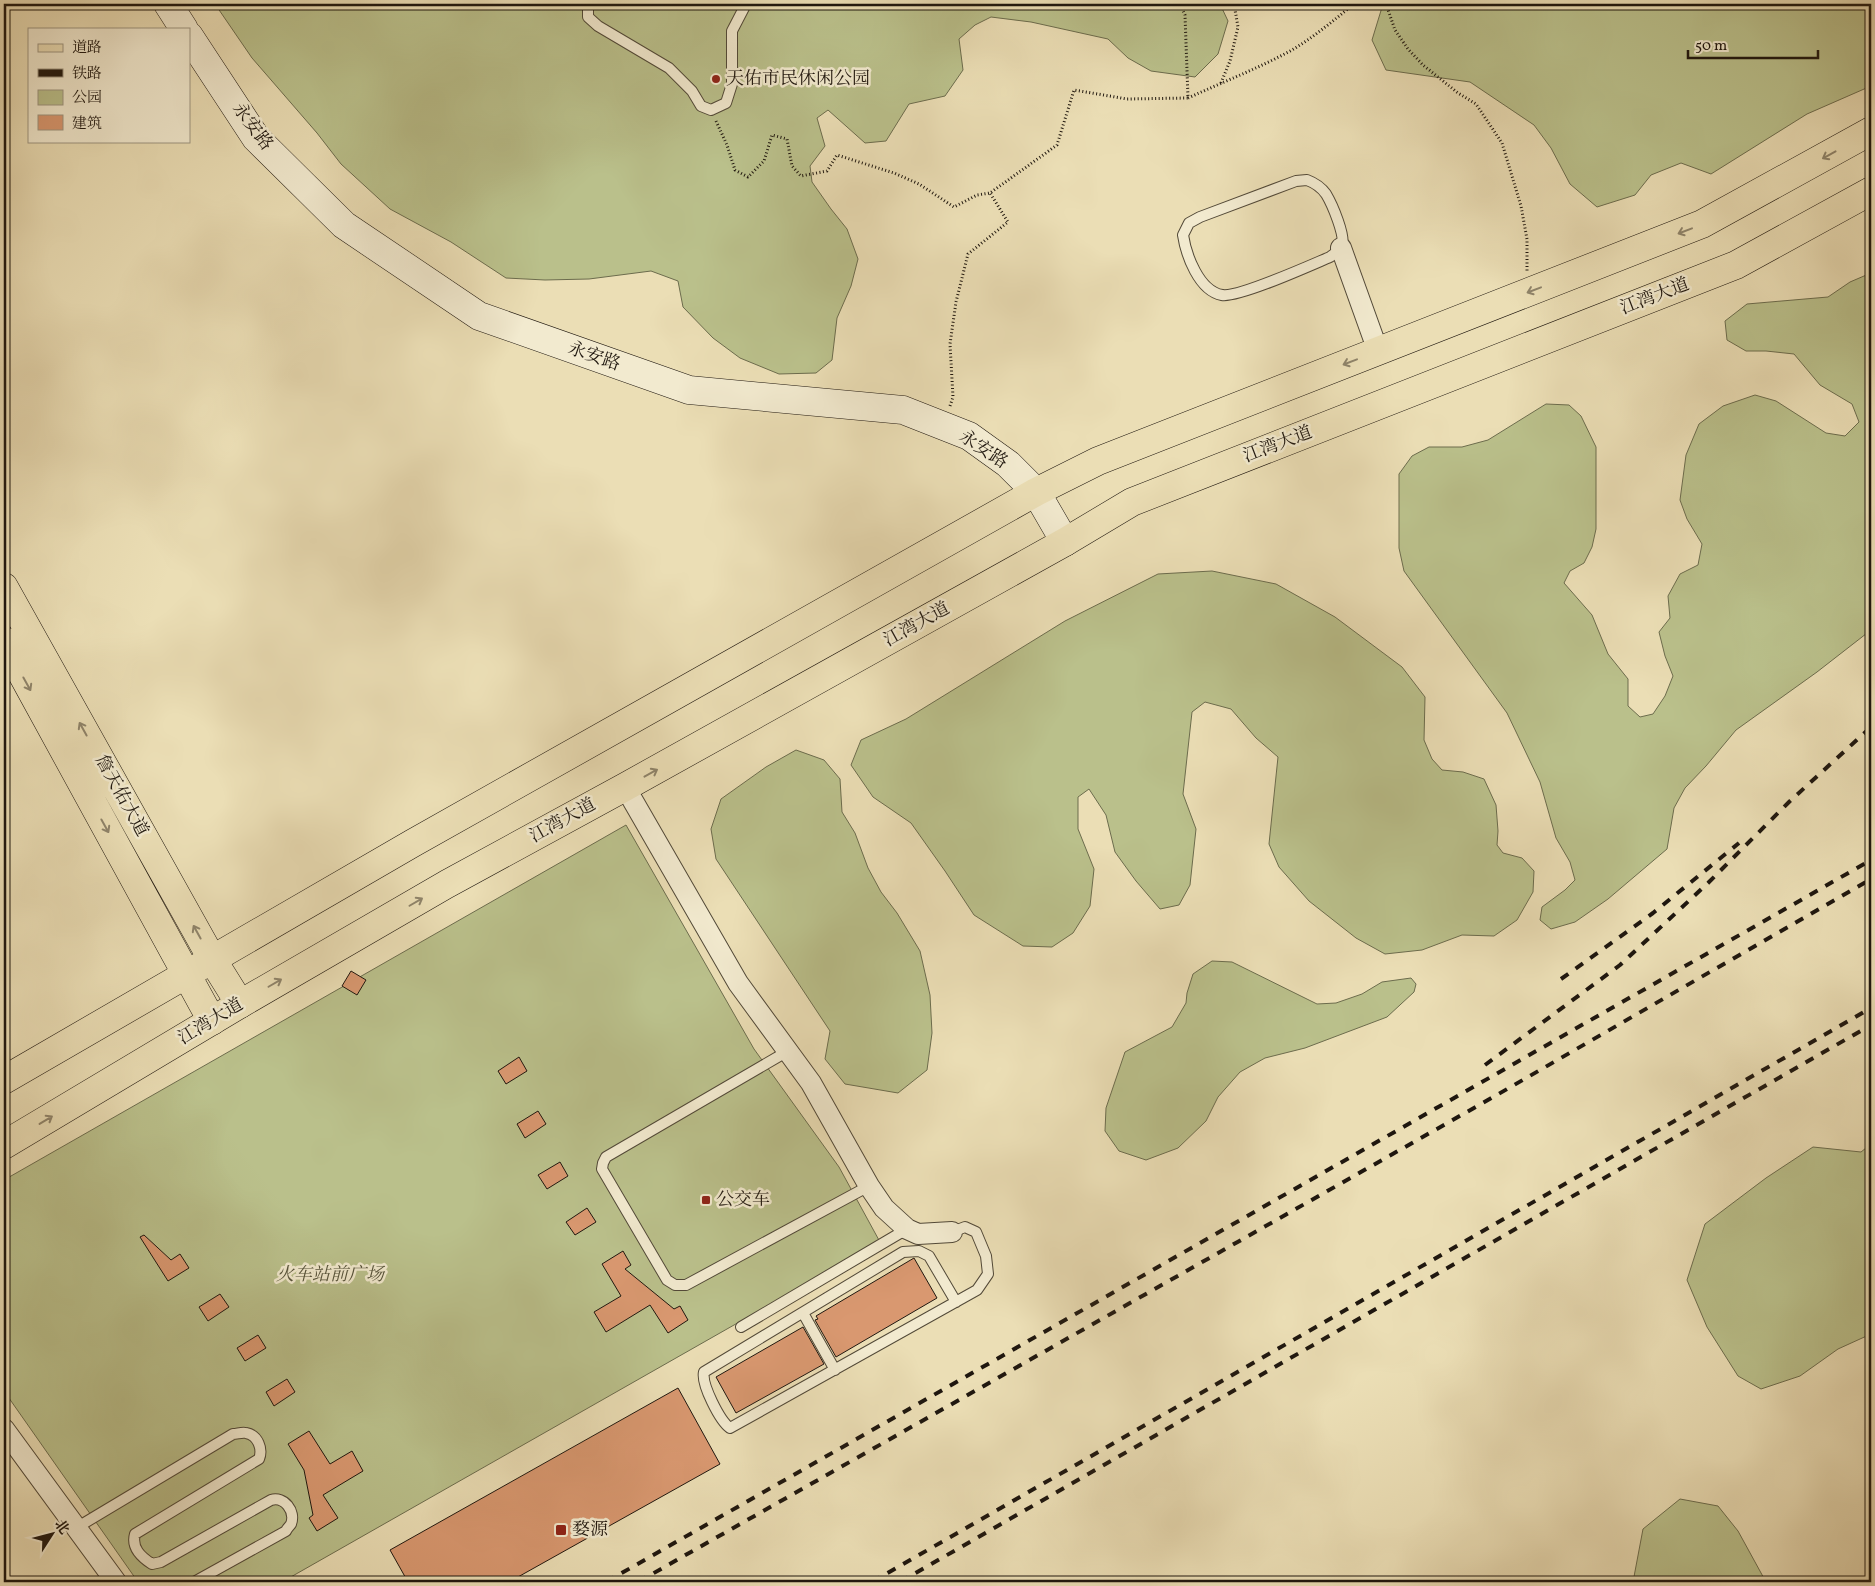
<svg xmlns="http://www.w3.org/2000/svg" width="1875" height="1586" viewBox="0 0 1875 1586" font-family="Vollkorn,'Noto Serif SC',serif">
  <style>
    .green { fill: #bac08b; stroke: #6c6c4d }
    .building { fill: #d99870; stroke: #1f170f }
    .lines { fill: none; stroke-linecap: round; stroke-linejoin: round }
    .lane-casing { stroke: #524938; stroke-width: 12 }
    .street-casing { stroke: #524938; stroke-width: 22 }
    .secondary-casing { stroke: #1f170f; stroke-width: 29 }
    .primary-casing { stroke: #1f170f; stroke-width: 29 }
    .highway-casing { stroke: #1f170f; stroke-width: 29 }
    .path { stroke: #1f170f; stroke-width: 3; stroke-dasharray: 1 2.5; stroke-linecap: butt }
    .lane { stroke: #f2eacf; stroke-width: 10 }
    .street { stroke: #f2eacf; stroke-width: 20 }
    .secondary { stroke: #f2eacf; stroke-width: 28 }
    .primary { stroke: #ebdeb5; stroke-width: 28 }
    .highway { stroke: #ebdeb5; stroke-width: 28 }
    .rail { stroke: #1f170f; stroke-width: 4; stroke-dasharray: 9 9; stroke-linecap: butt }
    .oneway { stroke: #8f846a }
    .poi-dot { fill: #8f2418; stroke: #f2eacf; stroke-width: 2 }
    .labels { text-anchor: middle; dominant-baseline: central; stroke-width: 5; stroke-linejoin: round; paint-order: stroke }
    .poi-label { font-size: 18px; fill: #1f170f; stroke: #f2eacf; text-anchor: start }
    .street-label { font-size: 18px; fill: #1f170f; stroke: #f2eacf }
    .park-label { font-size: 18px; font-style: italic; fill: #55523a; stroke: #f2eacf }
  </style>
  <rect width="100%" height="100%" fill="#ebdeb5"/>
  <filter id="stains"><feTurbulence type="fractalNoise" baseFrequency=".004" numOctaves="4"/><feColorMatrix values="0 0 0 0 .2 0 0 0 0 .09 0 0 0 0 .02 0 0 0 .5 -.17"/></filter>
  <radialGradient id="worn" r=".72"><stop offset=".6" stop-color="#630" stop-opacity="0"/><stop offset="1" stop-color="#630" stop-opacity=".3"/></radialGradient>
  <path class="green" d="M 215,4 L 1220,4 L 1228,21 L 1218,54 L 1195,77 L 1151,71 L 1128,58 L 1108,39 L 1031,22 L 991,17 L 975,25 L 959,39 L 963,70 L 945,96 L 909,104 L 886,141 L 865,143 L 828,110 L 817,118 L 825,146 L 810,166 L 812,182 L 831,209 L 847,229 L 858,259 L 851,286 L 837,318 L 832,360 L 816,373 L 779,374 L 740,358 L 713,338 L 683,307 L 678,281 L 651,271 L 589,279 L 545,280 L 506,278 L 451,242 L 390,209 L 341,164 L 317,133 L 252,58 Z
    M 1383,4 L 1871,4 L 1871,86 L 1807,114 L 1711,174 L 1681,163 L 1651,175 L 1635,195 L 1597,207 L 1570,184 L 1551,148 L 1534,125 L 1470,82 L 1386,70 L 1372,40 Z
    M 1871,273 L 1871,630 L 1817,672 L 1736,730 L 1706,766 L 1685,788 L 1674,808 L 1667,849 L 1608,899 L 1575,922 L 1551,929 L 1540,920 L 1542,907 L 1565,890 L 1575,880 L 1570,862 L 1556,838 L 1540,782 L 1507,713 L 1404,571 L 1399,548 L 1399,474 L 1412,456 L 1429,447 L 1462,447 L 1488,440 L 1546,404 L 1569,405 L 1581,416 L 1596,447 L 1596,529 L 1592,547 L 1584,563 L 1570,571 L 1564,583 L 1592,615 L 1608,654 L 1628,679 L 1628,706 L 1640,717 L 1653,714 L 1665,696 L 1673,676 L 1665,656 L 1659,632 L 1670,618 L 1668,596 L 1680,574 L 1698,565 L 1702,544 L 1687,519 L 1680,500 L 1686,455 L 1699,424 L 1723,406 L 1755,395 L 1776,401 L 1826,433 L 1845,436 L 1859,422 L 1852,404 L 1820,385 L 1794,354 L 1766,351 L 1746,351 L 1727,340 L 1725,321 L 1747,304 L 1828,297 L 1850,282 Z
    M 1212,571 L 1276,584 L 1335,617 L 1402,667 L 1425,697 L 1424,740 L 1432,759 L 1442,770 L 1463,772 L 1484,779 L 1496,805 L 1498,831 L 1497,845 L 1503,853 L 1522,858 L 1534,871 L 1533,892 L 1517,920 L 1494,936 L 1462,935 L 1422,950 L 1385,954 L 1356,938 L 1309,901 L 1279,867 L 1269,844 L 1278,757 L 1256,738 L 1231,709 L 1205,702 L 1192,712 L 1183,794 L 1196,829 L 1190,885 L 1179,905 L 1160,909 L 1136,881 L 1115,852 L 1106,815 L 1089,789 L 1078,797 L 1078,829 L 1094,869 L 1090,906 L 1073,933 L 1052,947 L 1023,946 L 974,915 L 945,871 L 911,823 L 873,797 L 851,765 L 861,740 L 906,719 L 1065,621 L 1158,574 Z
    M 796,750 L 824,760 L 840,779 L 842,812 L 855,833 L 868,868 L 881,892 L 897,913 L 920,951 L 930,995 L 932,1033 L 927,1070 L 898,1093 L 845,1084 L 825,1059 L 830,1031 L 716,859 L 711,829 L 721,799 L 766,767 Z
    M 626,825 L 754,1049 L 839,1167 L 880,1242 L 282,1582 L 138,1582 L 4,1391 L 4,1180 Z
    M 1212,961 L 1232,962 L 1317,1004 L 1336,1003 L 1362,994 L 1382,982 L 1411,978 L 1416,984 L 1414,992 L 1387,1017 L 1305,1048 L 1265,1058 L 1240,1072 L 1218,1097 L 1206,1121 L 1178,1148 L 1146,1160 L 1119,1151 L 1105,1131 L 1106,1108 L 1125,1052 L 1172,1027 L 1186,1003 L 1187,993 L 1193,974 Z
    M 1871,1144 L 1871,1334 L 1838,1349 L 1800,1376 L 1761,1389 L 1738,1376 L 1707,1327 L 1687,1280 L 1705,1224 L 1766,1178 L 1813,1147 L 1861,1152 Z
    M 1680,1499 L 1718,1506 L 1738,1531 L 1766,1582 L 1633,1582 L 1643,1529 Z"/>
  <path class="building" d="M 351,971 L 366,980 L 357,995 L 342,986 Z
    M 519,1057 L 527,1071 L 506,1084 L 498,1071 Z
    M 538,1111 L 546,1124 L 525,1138 L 517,1124 Z
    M 560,1162 L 568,1176 L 547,1189 L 538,1175 Z
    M 587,1208 L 596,1222 L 575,1235 L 566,1222 Z
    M 144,1235 L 171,1260 L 180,1254 L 189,1268 L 168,1281 L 140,1237 Z
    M 623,1251 L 631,1265 L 625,1269 L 674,1309 L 680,1306 L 688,1320 L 668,1333 L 650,1305 L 606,1332 L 594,1312 L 621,1296 L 602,1264 Z
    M 914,1258 L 937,1298 L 836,1357 L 815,1320 L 818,1319 L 816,1316 Z
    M 220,1294 L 229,1307 L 208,1321 L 199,1307 Z
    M 803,1327 L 824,1364 L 736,1413 L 716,1377 Z
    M 258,1335 L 266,1348 L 245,1361 L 237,1348 Z
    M 287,1379 L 295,1392 L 274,1406 L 266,1392 Z
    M 678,1388 L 720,1464 L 509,1582 L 408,1582 L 390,1550 Z
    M 309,1431 L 330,1464 L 352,1451 L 363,1471 L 323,1495 L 338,1518 L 317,1531 L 309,1518 L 313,1515 L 304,1470 L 288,1444 Z"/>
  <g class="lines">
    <g class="lane-casing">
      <path id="lane" d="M 588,4 L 588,17 L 598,26 L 669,68 L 692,91 L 701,106 L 711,110 L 726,103 L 732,84 L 732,31 L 746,4
        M 1307,180 C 1315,183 1321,187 1326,194 C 1332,204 1346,236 1342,247 C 1339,251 1334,254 1330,257 C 1311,265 1238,298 1222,295 C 1199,291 1186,255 1183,235 L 1189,223 L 1200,217 L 1296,181 Z
        M 788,1051 L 606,1157 L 603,1163 L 602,1169 L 667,1280 L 675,1285 L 686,1285 L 869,1186
        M 952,1232 L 965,1227 L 976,1232 L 986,1256 L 988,1274 L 977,1290 L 730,1428 C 720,1421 701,1384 704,1372 L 903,1252 L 919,1251 L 929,1256 L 956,1302
        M 803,1313 L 835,1370
        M 741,1327 L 907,1229
        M 76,1528 L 233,1434 C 237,1434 242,1432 246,1433 C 258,1435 263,1449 259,1459 L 135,1534 C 131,1548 141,1557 152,1564 L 161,1562 L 271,1500 C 284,1496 296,1511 291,1524 C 290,1526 287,1528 286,1531 L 194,1582"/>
    </g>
    <g class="street-casing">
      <path id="street" d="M 1341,248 L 1378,351
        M 625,787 L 738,983 L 811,1083 L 869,1186 L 884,1208 L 907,1229 L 918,1234 L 952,1232
        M 4,1429 L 116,1582"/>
    </g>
    <g class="secondary-casing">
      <path id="secondary" d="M 168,4 L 184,29
        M 189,36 L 256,138 L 344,225 L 479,316 L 689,390 L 903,410 L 969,436 L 1008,464 L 1036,492 L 1065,542"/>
    </g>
    <g class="primary-casing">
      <path id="primary" d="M 4,587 L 212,959 L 240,1004
        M 4,641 L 212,1021"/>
    </g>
    <g class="highway-casing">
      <path id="highway" d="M 4,1080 L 413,843 L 1036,492 L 1098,461 L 1702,224 L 1871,131
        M 4,1145 L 240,1004 L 447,884 L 625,787 L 1065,542 L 1132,502 L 1736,265 L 1871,191"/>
    </g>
    <path class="path" d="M 1386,4 L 1395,30 L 1408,49 L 1423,65 L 1458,93 L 1476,104 L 1502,143 L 1521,206 L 1527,239 L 1527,271
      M 1221,83 L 1230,61 L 1238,27 L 1234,4
      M 1188,98 C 1223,82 1259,68 1292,50 C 1314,37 1334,20 1354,4
      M 716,121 L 727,145 L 735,170 L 748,177 L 764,161 L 772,135 L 787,139 L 792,166 L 801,176 L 827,171 L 837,155 L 894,173 L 919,184 L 954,207 L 977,195 L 990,193 L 1057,145 L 1074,90 L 1127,99 L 1188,98 L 1185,15 L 1180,4
      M 950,406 L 953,397 L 950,344 L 956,302 L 968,254 L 1008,222 L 990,193"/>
    <use href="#lane" class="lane"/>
    <use href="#street" class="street"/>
    <use href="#secondary" class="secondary"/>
    <use href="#primary" class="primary"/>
    <use href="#highway" class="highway"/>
    <path class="rail" d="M 1561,979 L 1653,913 L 1739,843
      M 1485,1065 L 1620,965 L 1708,883 L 1789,802 L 1871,727
      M 606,1582 L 1871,860
      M 638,1582 L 1495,1096 L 1871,879
      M 872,1582 L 1871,1008
      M 900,1582 L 1871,1025"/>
  </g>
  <defs><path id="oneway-shaft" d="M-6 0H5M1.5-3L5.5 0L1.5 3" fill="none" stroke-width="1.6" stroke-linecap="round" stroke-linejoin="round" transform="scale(1.25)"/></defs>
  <g class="oneway">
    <use href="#oneway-shaft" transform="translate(1829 155) rotate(151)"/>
    <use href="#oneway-shaft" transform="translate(1685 231) rotate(159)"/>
    <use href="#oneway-shaft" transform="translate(1534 290) rotate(159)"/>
    <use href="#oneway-shaft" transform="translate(1350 362) rotate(159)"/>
    <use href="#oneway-shaft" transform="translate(27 684) rotate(61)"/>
    <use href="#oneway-shaft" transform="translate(83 729) rotate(-119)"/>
    <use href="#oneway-shaft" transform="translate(651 773) rotate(-29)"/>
    <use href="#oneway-shaft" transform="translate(105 826) rotate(61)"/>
    <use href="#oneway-shaft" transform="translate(416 902) rotate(-30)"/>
    <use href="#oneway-shaft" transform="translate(197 932) rotate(-119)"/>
    <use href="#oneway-shaft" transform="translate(275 983) rotate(-30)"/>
    <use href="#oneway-shaft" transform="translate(46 1120) rotate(-31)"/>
  </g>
  <g class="poi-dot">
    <circle cx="716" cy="79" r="5"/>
    <rect x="701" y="1195" width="10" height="10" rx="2.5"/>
    <rect x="555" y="1524" width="12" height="12" rx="2.5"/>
  </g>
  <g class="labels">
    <g class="poi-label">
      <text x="726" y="79">天佑市民休闲公园</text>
      <text x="716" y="1200">公交车</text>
      <text x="572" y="1530">婺源</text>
    </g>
    <g class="street-label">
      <text transform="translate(252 127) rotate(53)">永安路</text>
      <text transform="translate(1655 297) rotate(-21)">江湾大道</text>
      <text transform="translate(594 357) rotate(19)">永安路</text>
      <text transform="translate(1278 445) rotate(-21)">江湾大道</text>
      <text transform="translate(983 450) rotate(33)">永安路</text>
      <text transform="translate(917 625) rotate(-29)">江湾大道</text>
      <text transform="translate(121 796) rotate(61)">詹天佑大道</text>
      <text transform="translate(563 821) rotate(-29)">江湾大道</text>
      <text transform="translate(211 1022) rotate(-31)">江湾大道</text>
    </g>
    <g class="park-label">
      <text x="330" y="1275">火车站前广场</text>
    </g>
  </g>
  <rect width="1875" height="1586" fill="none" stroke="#ebdeb5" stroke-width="20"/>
  <rect x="5" y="5" width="1865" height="1576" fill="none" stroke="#1f170f" stroke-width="2.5"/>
  <rect x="10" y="10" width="1855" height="1566" fill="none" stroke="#1f170f"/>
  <rect x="28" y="28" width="162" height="115" fill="#f2eacf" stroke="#9e9682"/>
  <rect x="38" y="44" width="25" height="8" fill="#ebdeb5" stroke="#9e9682"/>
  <text x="72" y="52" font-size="15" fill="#1f170f">道路</text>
  <rect x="38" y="69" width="25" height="8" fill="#1f170f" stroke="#9e9682"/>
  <text x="72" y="78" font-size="15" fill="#1f170f">铁路</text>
  <rect x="38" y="90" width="25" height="15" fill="#bac08b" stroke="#9e9682"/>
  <text x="72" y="102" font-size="15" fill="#1f170f">公园</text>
  <rect x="38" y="115" width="25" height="15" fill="#d99870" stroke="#9e9682"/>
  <text x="72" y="128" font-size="15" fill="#1f170f">建筑</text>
  <g transform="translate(52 1534) rotate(54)" stroke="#f2eacf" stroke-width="4" paint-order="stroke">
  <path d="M0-4L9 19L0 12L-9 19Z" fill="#1f170f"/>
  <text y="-8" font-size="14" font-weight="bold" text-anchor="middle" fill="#1f170f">北</text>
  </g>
  <path d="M1688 50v8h130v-8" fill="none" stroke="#1f170f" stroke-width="2.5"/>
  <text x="1695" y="50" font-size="15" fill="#1f170f" stroke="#f2eacf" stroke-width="4" paint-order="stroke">50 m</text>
  <rect width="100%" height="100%" filter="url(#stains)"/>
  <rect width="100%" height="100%" fill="url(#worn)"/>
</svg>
